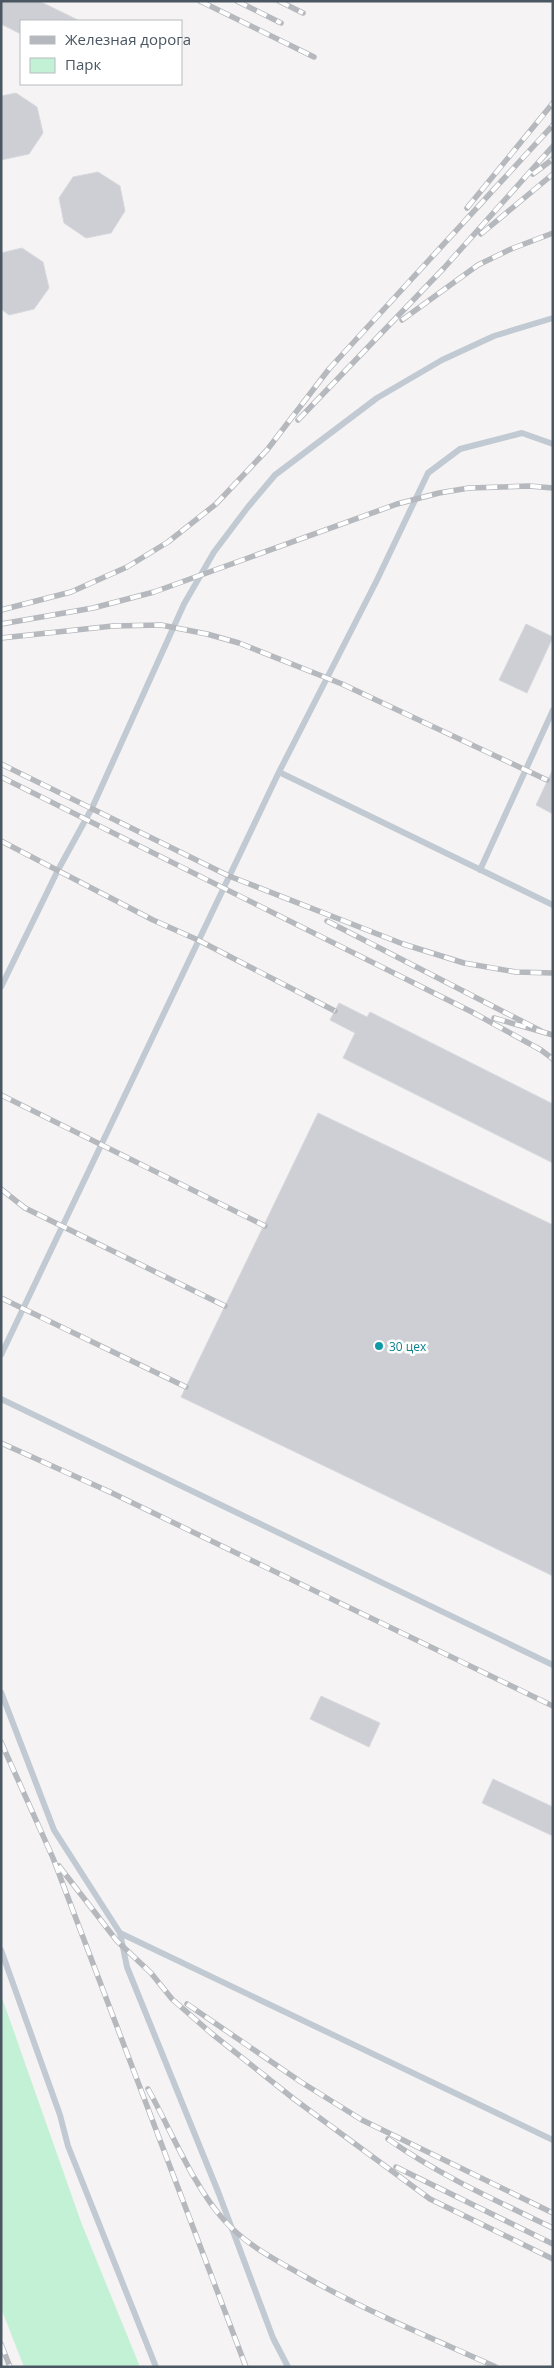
<svg xmlns="http://www.w3.org/2000/svg" width="554" height="2368" viewBox="0 0 554 2368" font-family="'Open Sans',sans-serif">
  <style>
    .green { fill: #c3f1d5 }
    .building { fill: #cdcfd5; stroke: #d7d9de }
    .lines { fill: none; stroke-linecap: round; stroke-linejoin: round }
    .lane { stroke: #c1cad2; stroke-width: 6 }
    .rail-casing { stroke: #b5b8bd; stroke-width: 5.5 }
    .rail { stroke: #fff; stroke-width: 4; stroke-dasharray: 11; stroke-linecap: butt }
    .culture-dot { fill: #0f9aa8; stroke: #fff; stroke-width: 2 }
    .labels { text-anchor: middle; dominant-baseline: central; stroke-width: 5; stroke-linejoin: round; paint-order: stroke }
    .culture-label { font-size: 12px; fill: #0d838f; stroke: #fff; text-anchor: start }
  </style>
  <rect width="100%" height="100%" fill="#f5f3f3"/>
  <path class="green" d="M 1,1995 L 81,2222 L 140,2367 L 24,2367 L 1,2308 Z"/>
  <path class="building" d="M 1,1 L 39,1 L 80,21 L 21,21 L 21,34 L 1,24 Z
    M 16,93 L 37,107 L 43,133 L 29,154 L 1,160 L 1,96 Z
    M 98,172 L 120,186 L 125,211 L 111,233 L 86,238 L 64,223 L 59,198 L 73,177 Z
    M 22,248 L 43,262 L 49,288 L 34,309 L 9,315 L 1,309 L 1,253 Z
    M 526,624 L 553,637 L 527,693 L 499,680 Z
    M 553,769 L 553,814 L 536,805 Z
    M 339,1003 L 367,1017 L 370,1012 L 553,1104 L 553,1163 L 343,1058 L 355,1033 L 330,1020 Z
    M 318,1113 L 553,1225 L 553,1576 L 181,1397 Z
    M 321,1696 L 380,1723 L 369,1747 L 310,1719 Z
    M 493,1779 L 553,1807 L 553,1836 L 482,1803 Z"/>
  <g class="lines">
    <path class="lane" d="M 279,772 L 553,905
      M 480,870 L 553,710
      M 1,987 L 58,870 L 92,808 L 184,604 L 214,552 L 248,507 L 275,475 L 377,398 L 442,360 L 494,336 L 553,318
      M 1,1355 L 279,772 L 376,582 L 428,473 L 460,449 L 522,433 L 553,444
      M 1,1399 L 553,1665
      M 1,1692 L 54,1830 L 120,1933 L 553,2140
      M 120,1933 L 127,1967 L 219,2194 L 273,2338 L 288,2367
      M 1,1950 L 60,2115 L 68,2146 L 156,2367"/>
    <g class="rail-casing">
      <path id="rail" d="M 200,1 L 314,57
        M 237,1 L 281,23
        M 279,1 L 303,13
        M 533,174 L 553,159
        M 467,208 L 553,103
        M 481,234 L 553,174
        M 402,320 L 478,265 L 511,249 L 553,233
        M 298,420 L 444,268 L 553,146
        M 1,610 L 71,592 L 127,567 L 168,542 L 216,504 L 267,450 L 329,369 L 553,125
        M 1,624 L 93,608 L 154,592 L 397,504 L 439,493 L 469,488 L 529,486 L 553,488
        M 1,638 L 113,626 L 161,625 L 207,634 L 239,643 L 342,684 L 547,780
        M 1,764 L 229,876 L 403,944 L 464,963 L 516,972 L 553,973
        M 1,777 L 472,1012 L 541,1050 L 553,1059
        M 1,841 L 153,920 L 198,940 L 335,1011
        M 327,921 L 543,1032
        M 494,1018 L 553,1035
        M 1,1095 L 265,1226
        M 1,1189 L 25,1208 L 225,1306
        M 1,1298 L 186,1387
        M 1,1443 L 110,1492 L 553,1706
        M 1,1742 L 53,1858 L 246,2367
        M 59,1866 L 117,1941 L 151,1973 L 172,1999 L 211,2033 L 294,2099 L 430,2199 L 553,2259
        M 187,2004 L 301,2082 L 362,2120 L 553,2213
        M 148,2089 C 171,2130 193,2186 224,2220 C 246,2245 276,2260 304,2276 C 366,2311 431,2338 496,2367
        M 388,2139 C 439,2175 497,2201 553,2228
        M 396,2167 L 553,2244
        M 1,2344 L 10,2367"/>
    </g>
    <use href="#rail" class="rail"/>
  </g>
  <circle class="culture-dot" cx="379" cy="1346" r="5"/>
  <g class="labels">
    <g class="culture-label">
      <text x="389" y="1346">30 цех</text>
    </g>
  </g>
  <rect width="554" height="2368" fill="none" stroke="#4a5661" stroke-width="5"/>
  <rect x="20" y="20" width="162" height="65" fill="#ffffff" stroke="#b7bbc0"/>
  <rect x="30" y="36" width="25" height="8" fill="#b5b8bd" stroke="#b7bbc0"/>
  <text x="65" y="45" font-size="15" fill="#4a5661">Железная дорога</text>
  <rect x="30" y="58" width="25" height="15" fill="#c3f1d5" stroke="#b7bbc0"/>
  <text x="65" y="70" font-size="15" fill="#4a5661">Парк</text>
</svg>
